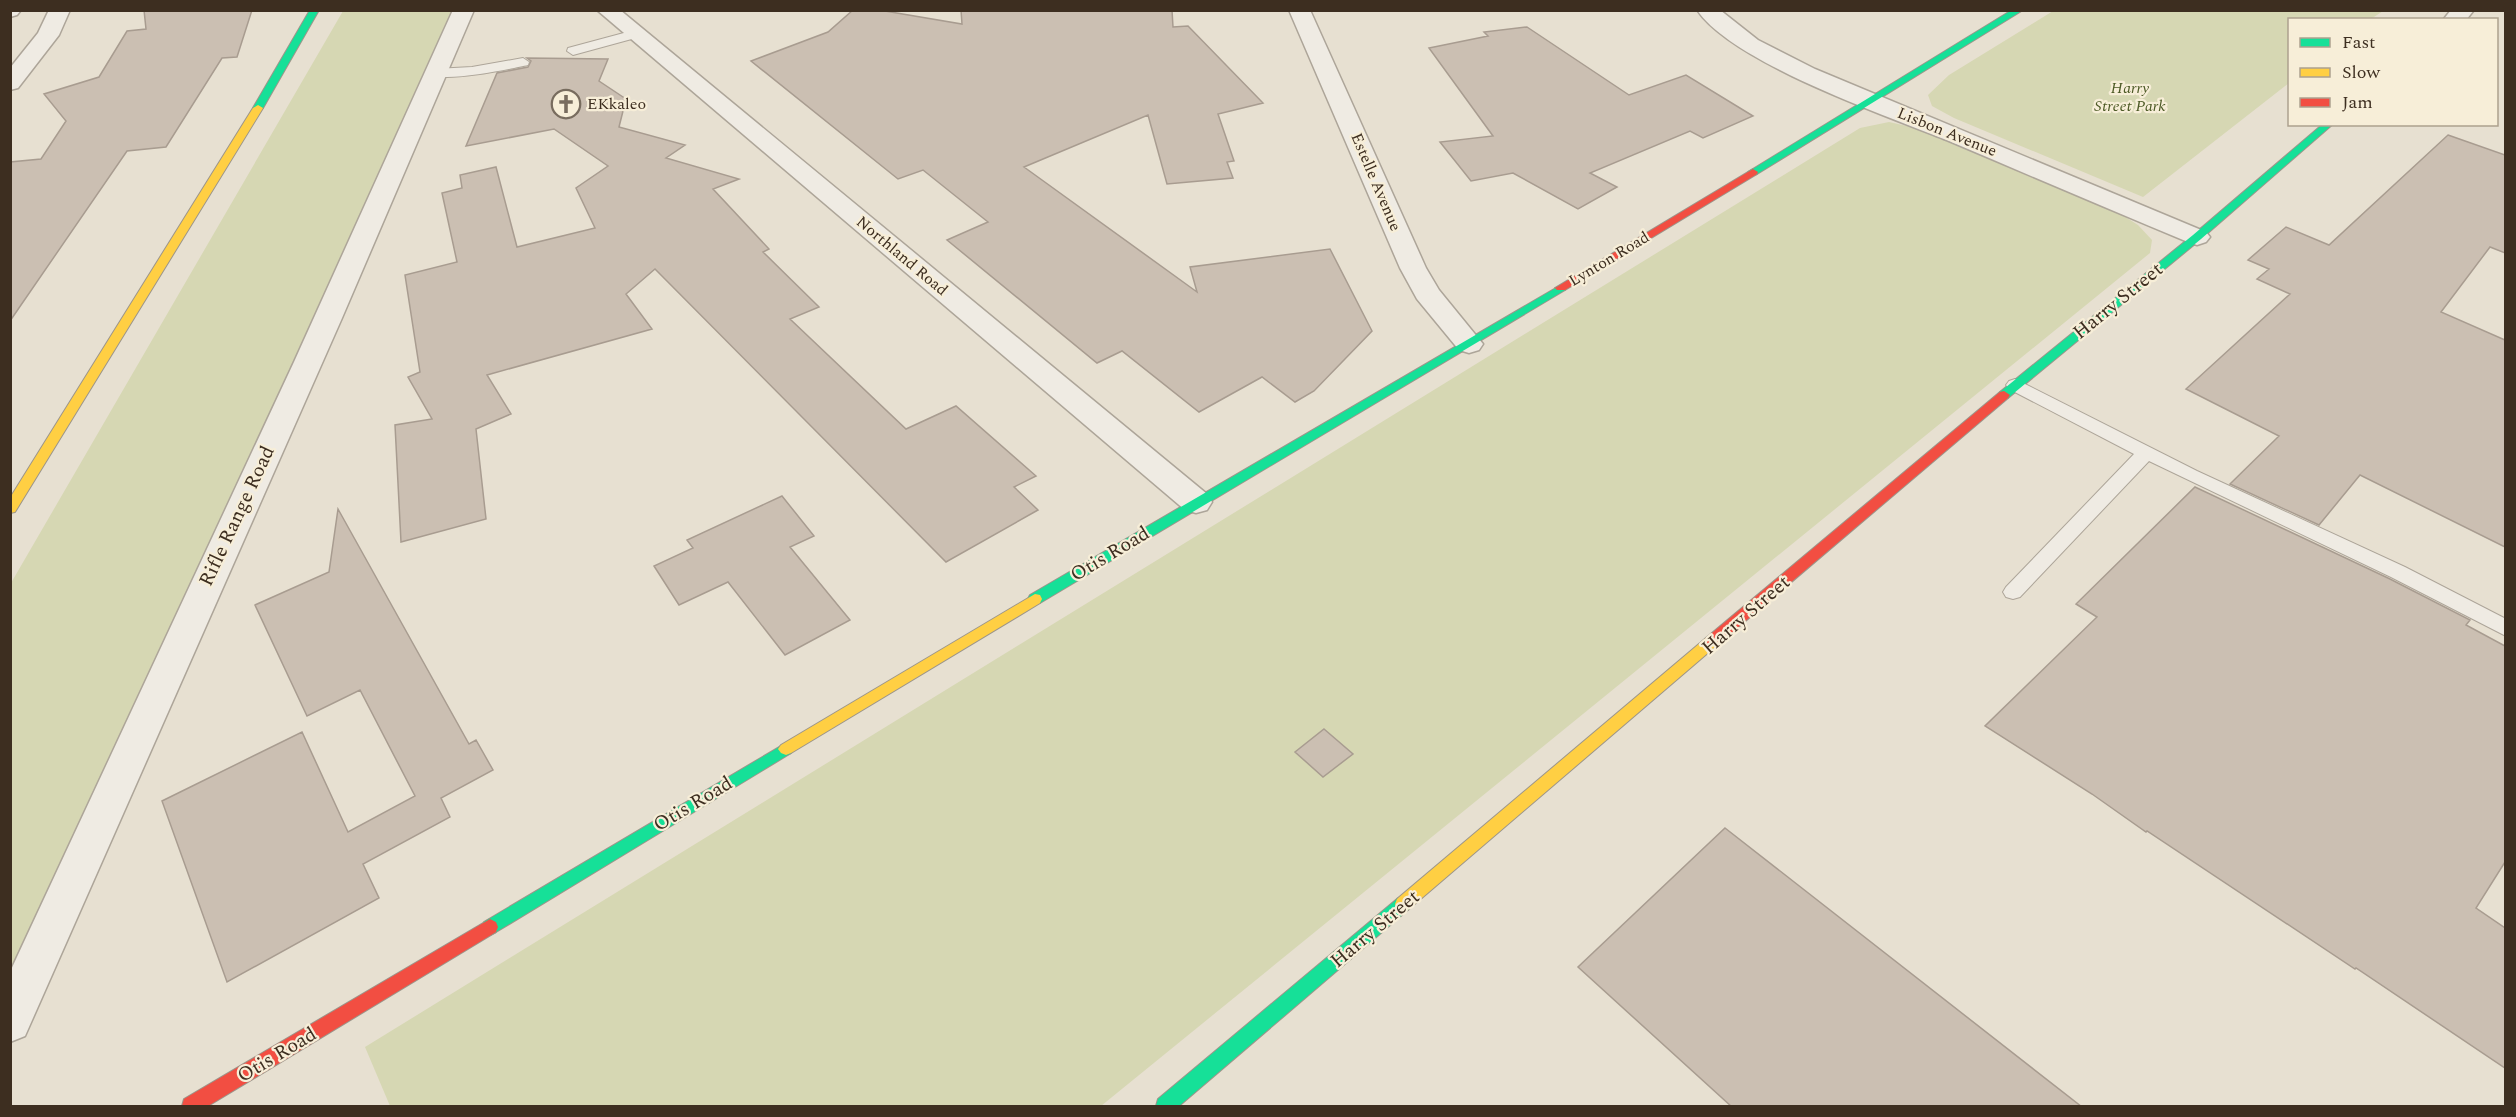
<svg xmlns="http://www.w3.org/2000/svg" width="2516" height="1117" viewBox="0 0 2516 1117" font-family="Spectral,serif">
  <style>
    .green { fill: #d6d7b3 }
    .building { fill: #cbbfb2; stroke: #a89c90; stroke-width: 1.5 }
    .lines { fill: none; stroke-linecap: round; stroke-linejoin: round }
    .lane-casing { stroke: #ada599; stroke-width: 2 }
    .street-casing { stroke: #ada599; stroke-width: 3 }
    .fast-casing { stroke: #9c958a; stroke-width: 2 }
    .slow-casing { stroke: #9c958a; stroke-width: 2 }
    .jam-casing { stroke: #9c958a; stroke-width: 2 }
    .lane { fill: #efebe3; fill-rule: evenodd }
    .street { fill: #efebe3; fill-rule: evenodd }
    .fast { fill: #16e098; fill-rule: evenodd }
    .slow { fill: #ffcf43; fill-rule: evenodd }
    .jam { fill: #f24e42; fill-rule: evenodd }
    .labels { text-anchor: middle; dominant-baseline: central; stroke-width: 4.5; stroke-linejoin: round; paint-order: stroke }
    .far-park-label { font-size: 16px; font-style: italic; fill: #4d5a26; stroke: #f7eed8 }
    .far-poi-label { font-size: 16px; fill: #3d2e20; stroke: #f7eed8; text-anchor: start }
    .far-street-label { font-size: 16px; fill: #3d2e20; stroke: #f7eed8 }
    .street-label { font-size: 20px; fill: #3d2e20; stroke: #f7eed8 }
  </style>
  <rect width="100%" height="100%" fill="#e7e0d1"/>
  <path class="green" d="M 343,11 L 455,11 L 11,974 L 11,583 Z
    M 2053,11 L 2053,10 L 2383,11 L 2371,19 L 2290,20 L 2289,83 L 2143,197 L 1954,118 L 1932,106 L 1928,95 L 1949,75 Z
    M 1889,122 L 1916,128 L 2119,213 L 2138,225 L 2152,240 L 2150,253 L 1101,1106 L 390,1106 L 365,1047 L 1860,128 Z"/>
  <path class="building" d="M 144,10 L 252,10 L 237,57 L 222,58 L 166,147 L 127,151 L 10,321 L 10,162 L 41,159 L 66,121 L 44,94 L 99,77 L 127,31 L 146,29 Z
    M 853,10 L 879,10 L 962,24 L 961,10 L 1172,10 L 1173,27 L 1188,26 L 1263,103 L 1218,114 L 1234,161 L 1227,162 L 1233,178 L 1167,184 L 1148,115 L 1024,167 L 1197,292 L 1190,267 L 1330,249 L 1372,331 L 1314,391 L 1295,402 L 1262,377 L 1199,412 L 1122,351 L 1097,363 L 947,240 L 988,222 L 923,170 L 898,179 L 751,61 L 828,32 Z
    M 1527,27 L 1629,95 L 1686,75 L 1753,116 L 1703,138 L 1690,131 L 1590,173 L 1617,187 L 1578,209 L 1513,173 L 1471,181 L 1440,142 L 1493,136 L 1429,48 L 1488,36 L 1484,32 Z
    M 527,58 L 608,59 L 599,81 L 626,99 L 619,127 L 685,145 L 666,158 L 739,179 L 713,189 L 769,249 L 763,252 L 819,307 L 790,319 L 906,429 L 956,406 L 1036,476 L 1014,487 L 1038,510 L 946,562 L 655,269 L 626,294 L 652,329 L 487,375 L 511,414 L 476,429 L 486,519 L 401,542 L 395,425 L 432,419 L 408,377 L 420,372 L 405,275 L 457,262 L 442,193 L 462,188 L 460,175 L 496,167 L 517,247 L 595,228 L 576,188 L 608,166 L 554,129 L 466,146 L 497,73 L 528,67 L 531,61 Z
    M 2448,135 L 2505,155 L 2505,253 L 2490,247 L 2441,312 L 2505,340 L 2505,547 L 2360,475 L 2319,525 L 2230,484 L 2279,436 L 2186,389 L 2290,294 L 2257,279 L 2269,269 L 2248,260 L 2286,227 L 2329,245 Z
    M 2195,487 L 2390,579 L 2470,620 L 2466,625 L 2505,646 L 2505,862 L 2476,908 L 2505,928 L 2505,1068 L 2356,968 L 2355,969 L 2147,831 L 2146,832 L 2092,794 L 1985,726 L 2097,617 L 2076,604 Z
    M 782,496 L 814,536 L 790,547 L 850,620 L 785,655 L 728,582 L 679,605 L 654,566 L 693,548 L 687,540 Z
    M 338,509 L 469,744 L 476,740 L 493,770 L 441,798 L 450,817 L 363,864 L 379,898 L 227,982 L 162,801 L 302,732 L 348,832 L 415,796 L 360,690 L 307,716 L 255,605 L 329,572 Z
    M 1324,729 L 1353,754 L 1323,777 L 1295,752 Z
    M 1725,828 L 2082,1107 L 1732,1107 L 1578,967 Z"/>
  <g class="lines">
    <g class="lane-casing">
      <path id="lane" d="M 635,30 L 641,34 L 639,37 L 573,55 L 567,51 L 568,48 Z
        M 523,58 L 529,62 L 528,65 C 510,69 440,84 428,73 L 435,69 L 472,67 Z
        M 2015,379 L 2197,471 L 2405,567 L 2506,619 L 2506,636 L 2391,577 L 2149,461 L 2020,597 L 2013,599 L 2006,597 L 2003,592 L 2006,587 L 2134,454 L 2009,389 L 2006,385 L 2009,381 Z"/>
    </g>
    <g class="street-casing">
      <path id="street" d="M 10,10 L 21,10 L 17,15 L 10,17 Z
        M 49,10 L 70,10 L 59,35 L 18,88 L 10,90 L 10,68 L 38,33 Z
        M 453,10 L 474,10 L 342,318 L 25,1036 L 10,1042 L 10,972 L 294,362 Z
        M 597,10 L 620,10 L 1207,494 L 1212,502 L 1207,510 L 1196,513 L 1185,510 Z
        M 1289,10 L 1310,10 L 1426,268 L 1439,290 L 1483,344 L 1479,350 L 1469,353 L 1459,350 L 1417,299 L 1400,268 Z
        M 1697,10 L 1720,10 L 1758,40 L 1815,69 L 2206,232 L 2210,237 L 2206,242 L 2197,245 L 2188,242 C 2108,209 2029,175 1949,141 C 1887,116 1733,63 1697,10 Z
        M 2451,10 L 2474,10 L 2466,20 L 2443,20 Z"/>
    </g>
    <g class="fast-casing">
      <path id="fast" d="M 310,10 L 319,10 L 263,108 L 255,110 L 253,108 Z
        M 2012,10 L 2023,10 L 1757,174 L 1753,175 L 1748,172 Z
        M 2323,124 L 2333,124 L 2201,239 L 2008,398 L 2000,398 L 1998,395 L 2000,392 L 2193,235 Z
        M 1561,285 L 1565,286 L 1565,290 L 1040,603 L 1030,603 L 1028,599 L 1030,595 Z
        M 786,743 L 791,745 L 794,749 L 791,753 L 496,932 L 490,935 L 484,932 L 482,927 L 484,922 Z
        M 1403,896 L 1409,899 L 1411,904 L 1409,909 L 1179,1106 L 1156,1106 L 1158,1099 L 1397,899 Z"/>
    </g>
    <g class="slow-casing">
      <path id="slow" d="M 258,105 L 263,108 L 15,512 L 10,513 L 10,498 L 253,108 Z
        M 1035,594 L 1040,595 L 1042,599 L 1040,603 L 791,753 L 786,755 L 781,753 L 778,749 L 781,745 Z
        M 1711,636 L 1716,638 L 1718,642 L 1716,646 L 1409,909 L 1403,912 L 1397,909 L 1395,904 L 1397,899 L 1706,638 Z"/>
    </g>
    <g class="jam-casing">
      <path id="jam" d="M 1753,169 L 1758,172 L 1757,174 L 1565,290 L 1557,290 L 1555,288 Z
        M 2004,391 L 2010,395 L 2008,398 L 1716,646 L 1706,646 L 1704,642 L 1706,638 L 2000,392 Z
        M 490,919 L 496,922 L 498,927 L 496,932 L 208,1106 L 182,1106 L 184,1099 Z"/>
    </g>
    <use href="#lane" class="lane"/>
    <use href="#street" class="street"/>
    <use href="#fast" class="fast"/>
    <use href="#slow" class="slow"/>
    <use href="#jam" class="jam"/>
  </g>
  <defs>
    <g id="church-ring" transform="scale(1.5)"><circle r="9.5" fill="#f7eed8" stroke="#786c5e" stroke-width="1.5"/><path d="M-1.2-6h2.4v3.5h3.3v2.4h-3.3V6h-2.4V-.1h-3.3v-2.4h3.3Z" fill="#786c5e"/></g>
  </defs>
  <g fill-rule="evenodd">
    <use href="#church-ring" x="566" y="104"/>
  </g>
  <g class="labels">
    <g class="far-park-label">
      <text x="2130" y="88">Harry<tspan x="2130" dy="18">Street Park</tspan></text>
    </g>
    <g class="far-poi-label">
      <text x="587" y="104">EKkaleo</text>
    </g>
    <g class="far-street-label">
      <text transform="translate(1947 132) rotate(22)">Lisbon Avenue</text>
      <text transform="translate(1376 182) rotate(67)">Estelle Avenue</text>
      <text transform="translate(902 256) rotate(40)">Northland Road</text>
      <text transform="translate(1609 259) rotate(-31)">Lynton Road</text>
    </g>
    <g class="street-label">
      <text transform="translate(2118 301) rotate(-39)">Harry Street</text>
      <text transform="translate(237 516) rotate(-65)">Rifle Range Road</text>
      <text transform="translate(1110 554) rotate(-31)">Otis Road</text>
      <text transform="translate(1746 615) rotate(-41)">Harry Street</text>
      <text transform="translate(693 804) rotate(-31)">Otis Road</text>
      <text transform="translate(1375 929) rotate(-40)">Harry Street</text>
      <text transform="translate(277 1055) rotate(-31)">Otis Road</text>
    </g>
  </g>
  <rect width="2516" height="1117" fill="none" stroke="#3d2e20" stroke-width="24"/>
  <rect x="2288" y="18" width="210" height="108" fill="#f7eed8" stroke="#ada18e" stroke-width="1.5"/>
  <rect x="2300" y="38" width="30" height="9" fill="#16e098" stroke="#ada18e" stroke-width="1.5"/>
  <text x="2342" y="48" font-size="18" fill="#3d2e20">Fast</text>
  <rect x="2300" y="68" width="30" height="9" fill="#ffcf43" stroke="#ada18e" stroke-width="1.5"/>
  <text x="2342" y="78" font-size="18" fill="#3d2e20">Slow</text>
  <rect x="2300" y="98" width="30" height="9" fill="#f24e42" stroke="#ada18e" stroke-width="1.5"/>
  <text x="2342" y="108" font-size="18" fill="#3d2e20">Jam</text>
</svg>
